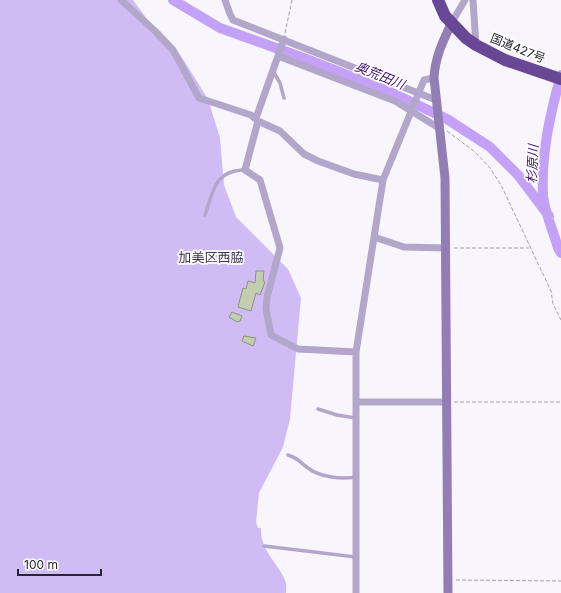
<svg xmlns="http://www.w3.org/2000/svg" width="561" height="593" viewBox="0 0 561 593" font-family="Inter,'Noto Sans JP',sans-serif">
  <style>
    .green { fill: #d0bcf5 }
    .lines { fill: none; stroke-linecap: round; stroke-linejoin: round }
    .river { stroke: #c2a1f6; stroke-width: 10 }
    .building { fill: #c3ceb1; stroke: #8b9679 }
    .path { stroke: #a3a0a9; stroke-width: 1; stroke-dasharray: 4 2; stroke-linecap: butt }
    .lane { stroke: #b3a6cb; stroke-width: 3.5 }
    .street { stroke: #b3a6cb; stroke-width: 7 }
    .secondary { stroke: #927eb5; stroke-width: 9 }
    .highway { stroke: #684794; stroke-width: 12 }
    .labels { text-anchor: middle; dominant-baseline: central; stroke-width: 3.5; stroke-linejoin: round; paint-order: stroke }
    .street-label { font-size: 12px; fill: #282430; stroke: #fff }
    .water-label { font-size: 13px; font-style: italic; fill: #420e72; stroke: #fff }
    .neighbourhood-label { font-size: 13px; fill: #3e354d; stroke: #fff }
  </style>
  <rect width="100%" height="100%" fill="#f8f6fc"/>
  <path class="green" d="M 0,0 L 133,0 L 147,19 L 181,56 L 208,99 L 220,138 L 224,185 L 236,217 L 288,269 L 301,298 L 290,419 L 283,447 L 259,493 L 256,522 L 258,528 L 261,528 C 260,550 277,562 285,580 C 287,584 286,589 286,593 L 0,593 Z"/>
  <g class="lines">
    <path class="river" d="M 173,0 L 220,28 L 301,57 L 386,90 L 447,119 L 490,147 L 518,175 L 549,216
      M 561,75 C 550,114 541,154 543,195 C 544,211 554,233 558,248 L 561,253"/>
  </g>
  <path class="building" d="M 256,271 L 264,271 L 263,281 L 265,282 L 260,295 L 256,293 L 251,311 L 238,307 L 243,288 L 246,289 L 248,281 L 255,283 Z
    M 232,312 L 242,316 L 240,321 L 237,322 L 229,317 Z
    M 244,336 L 256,338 L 253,346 L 242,341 Z"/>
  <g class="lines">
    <path class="path" d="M 285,33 L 292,0
      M 447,131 L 475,152 L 490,168 L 501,185 L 551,291 L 553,304 L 561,320
      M 454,248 L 529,248
      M 454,402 L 561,402
      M 456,580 L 561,581"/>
    <path class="lane" d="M 273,71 L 280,83 L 284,98
      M 205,215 C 213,191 215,170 245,170
      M 318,409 L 337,415 L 356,418
      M 288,455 C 301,460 298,461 308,468 C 321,478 342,479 356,477
      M 264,546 L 356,557"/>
    <path class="street" d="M 121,0 L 155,31 L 173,50 L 199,98 L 251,115 L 258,121 L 280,131 L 304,154 L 318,161 L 354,174 L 383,180
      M 225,0 L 230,14 L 233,20 L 436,100
      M 473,0 L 476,45
      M 452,22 L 465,0
      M 278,56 L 395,101 L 439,128
      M 256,118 L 284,39
      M 258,121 L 245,170 L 260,180 L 280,248 L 267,297 L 266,309 L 271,335 L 298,349 L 356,352
      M 374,237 L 404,247 L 446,248
      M 356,402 L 447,402
      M 356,593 L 356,352 L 383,180 L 424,80 L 434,78"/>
    <path class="secondary" d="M 448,593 L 445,178 L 434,78 C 435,57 443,41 452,22"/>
    <path class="highway" d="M 438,0 L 445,16 L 466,38 L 476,45 L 505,60 L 561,79"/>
  </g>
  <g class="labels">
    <g class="street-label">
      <text transform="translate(518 48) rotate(22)">国道427号</text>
    </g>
    <g class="water-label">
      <text transform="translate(380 75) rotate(22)">奥荒田川</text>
      <text transform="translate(532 164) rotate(-87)">杉原川</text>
    </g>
    <g class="neighbourhood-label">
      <text x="211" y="257">加美区西脇</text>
    </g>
  </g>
  <path d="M18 569v6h83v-6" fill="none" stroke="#282430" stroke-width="2"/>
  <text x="24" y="569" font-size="12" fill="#282430" stroke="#ffffff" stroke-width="3" paint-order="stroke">100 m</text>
</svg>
